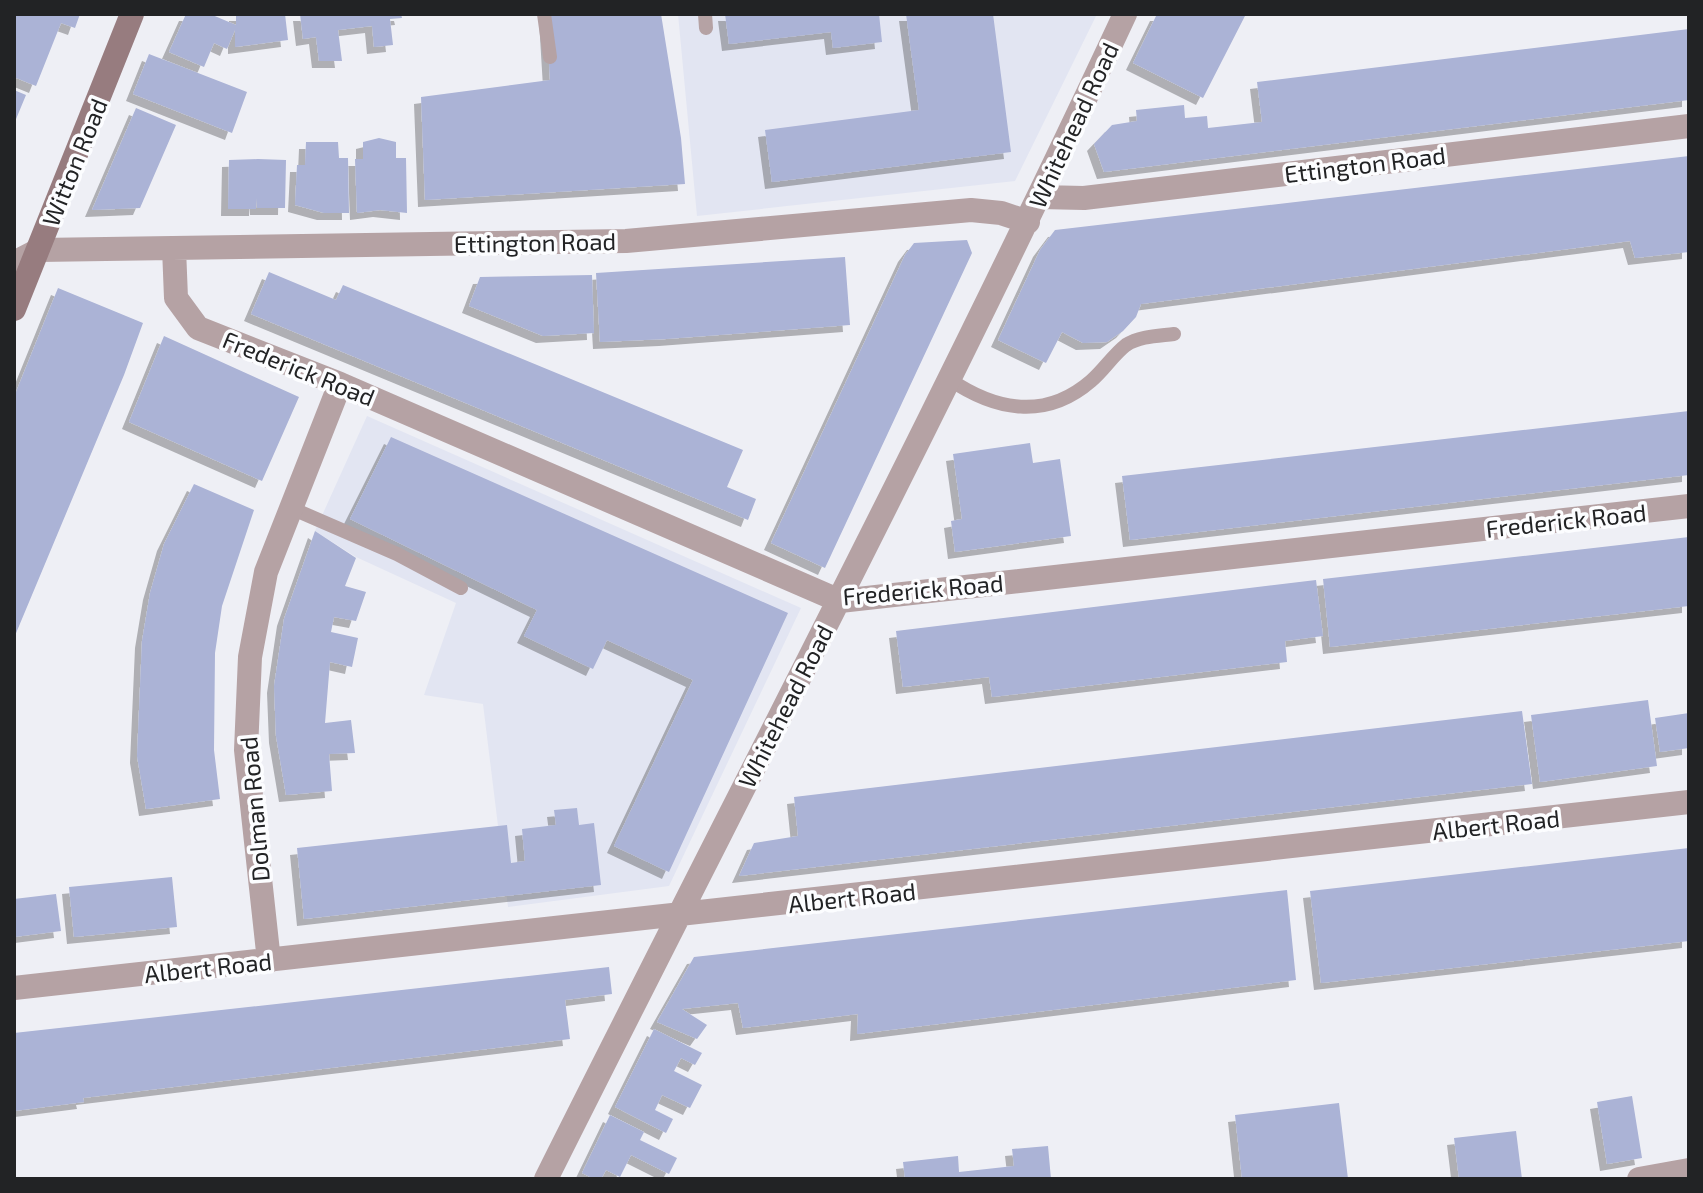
<svg xmlns="http://www.w3.org/2000/svg" width="1703" height="1193" viewBox="0 0 1703 1193" font-family="'Exo 2',sans-serif">
  <style>
    .built { fill: #e2e5f2 }
    .building { fill: #abb3d6; filter: url(#shadow) }
    .lines { fill: none; stroke-linecap: round; stroke-linejoin: round }
    .lane { stroke: #b5a2a4; stroke-width: 14 }
    .street { stroke: #b5a2a4; stroke-width: 24 }
    .secondary { stroke: #977c7f; stroke-width: 24 }
    .labels { text-anchor: middle; dominant-baseline: central; stroke-width: 7; stroke-linejoin: round; paint-order: stroke }
    .street-label { font-size: 24px; fill: #222325; stroke: #fcfdff }
  </style>
  <defs>
    <filter id="shadow"><feDropShadow dx="-7" dy="7" stdDeviation="0" flood-color="#0004"/></filter>
  </defs>
  <rect width="100%" height="100%" fill="#eeeff5"/>
  <path class="built" d="M 678,14 L 1097,14 L 1015,181 L 697,216 Z
    M 367,416 L 801,608 L 669,886 L 508,907 L 483,704 L 424,695 L 456,603 L 356,557 L 315,531 Z"/>
  <path class="building" d="M 14,14 L 80,14 L 75,28 L 61,23 L 36,86 L 14,77 Z
    M 186,14 L 210,14 L 236,25 L 236,14 L 285,14 L 288,40 L 235,47 L 235,30 L 227,49 L 214,43 L 204,67 L 169,52 Z
    M 300,14 L 401,14 L 402,18 L 390,19 L 393,45 L 374,47 L 372,26 L 338,30 L 342,61 L 319,61 L 316,37 L 303,39 Z
    M 546,14 L 661,14 L 681,138 L 685,184 L 425,200 L 421,97 L 550,80 Z
    M 725,14 L 879,14 L 882,42 L 833,48 L 831,32 L 729,44 Z
    M 906,14 L 993,14 L 1011,152 L 772,182 L 765,130 L 919,110 Z
    M 1157,14 L 1246,14 L 1203,98 L 1133,63 Z
    M 1689,29 L 1689,100 L 1104,172 L 1094,144 L 1112,125 L 1137,121 L 1136,110 L 1184,105 L 1185,118 L 1207,116 L 1208,128 L 1262,122 L 1257,82 Z
    M 149,54 L 247,92 L 232,133 L 133,94 Z
    M 14,90 L 26,95 L 14,124 Z
    M 136,108 L 176,125 L 140,208 L 92,210 Z
    M 379,138 L 396,142 L 396,158 L 406,158 L 407,213 L 380,210 L 357,213 L 355,159 L 363,159 L 363,142 Z
    M 306,142 L 338,142 L 339,158 L 348,158 L 349,213 L 324,213 L 295,205 L 297,165 L 305,165 Z
    M 1689,156 L 1689,252 L 1635,258 L 1630,241 L 1141,304 L 1136,317 L 1123,331 L 1107,342 L 1083,343 L 1062,332 L 1046,363 L 998,340 L 1040,250 L 1055,230 Z
    M 258,159 L 286,160 L 285,208 L 257,208 L 256,198 L 256,209 L 228,209 L 229,160 Z
    M 967,240 L 972,253 L 825,568 L 771,543 L 905,255 L 914,243 Z
    M 845,257 L 850,325 L 666,339 L 600,342 L 596,273 Z
    M 269,272 L 336,300 L 343,285 L 743,450 L 727,487 L 756,499 L 748,520 L 251,314 Z
    M 592,275 L 594,333 L 543,336 L 469,306 L 480,277 Z
    M 58,288 L 143,323 L 124,375 L 14,638 L 14,397 Z
    M 164,336 L 299,397 L 262,481 L 129,422 Z
    M 1689,411 L 1689,475 L 1130,540 L 1122,476 Z
    M 391,437 L 788,613 L 669,872 L 614,846 L 693,680 L 607,640 L 593,669 L 524,636 L 537,610 L 350,519 Z
    M 1030,443 L 1033,463 L 1060,459 L 1071,536 L 955,552 L 951,521 L 962,519 L 953,454 Z
    M 194,484 L 254,510 L 222,606 L 215,653 L 214,750 L 220,799 L 146,809 L 137,756 L 142,641 L 150,593 L 164,544 Z
    M 315,531 L 356,558 L 345,586 L 366,592 L 356,621 L 334,617 L 331,632 L 358,638 L 352,667 L 330,662 L 325,723 L 351,720 L 355,753 L 329,754 L 332,791 L 286,795 L 276,736 L 274,686 L 284,619 Z
    M 1689,537 L 1689,606 L 1330,647 L 1323,579 Z
    M 1316,580 L 1323,636 L 1285,641 L 1287,662 L 992,697 L 989,677 L 903,687 L 896,631 Z
    M 1648,700 L 1657,766 L 1540,782 L 1531,715 Z
    M 1522,711 L 1532,784 L 739,876 L 754,843 L 798,836 L 794,797 Z
    M 1689,713 L 1689,748 L 1660,752 L 1655,718 Z
    M 577,808 L 579,825 L 594,823 L 601,885 L 304,919 L 297,848 L 507,825 L 511,863 L 525,861 L 522,829 L 556,825 L 554,810 Z
    M 1689,848 L 1689,941 L 1321,983 L 1310,891 Z
    M 172,877 L 177,927 L 74,937 L 69,887 Z
    M 1287,890 L 1296,980 L 857,1034 L 858,1014 L 743,1028 L 738,1003 L 682,1009 L 707,1025 L 697,1039 L 657,1022 L 694,957 Z
    M 56,894 L 61,931 L 14,937 L 14,899 Z
    M 609,967 L 612,994 L 565,1000 L 570,1039 L 83,1098 L 84,1102 L 14,1111 L 14,1033 Z
    M 654,1029 L 702,1053 L 695,1065 L 681,1058 L 674,1071 L 702,1085 L 690,1108 L 662,1095 L 655,1110 L 673,1119 L 666,1133 L 615,1107 Z
    M 1632,1096 L 1642,1158 L 1607,1164 L 1597,1102 Z
    M 1339,1103 L 1348,1179 L 1242,1179 L 1235,1115 Z
    M 610,1115 L 644,1132 L 640,1140 L 677,1158 L 669,1174 L 631,1155 L 620,1177 L 606,1170 L 601,1179 L 594,1179 L 582,1173 Z
    M 1516,1131 L 1522,1179 L 1459,1179 L 1454,1138 Z
    M 1048,1146 L 1051,1179 L 905,1179 L 903,1162 L 958,1156 L 959,1172 L 1014,1166 L 1012,1149 Z"/>
  <g class="lines">
    <path class="lane" d="M 544,14 L 550,57
      M 705,14 L 706,28
      M 949,379 C 996,411 1046,420 1091,381 C 1104,370 1113,355 1126,345 C 1140,336 1158,336 1174,334
      M 291,508 L 397,554 L 461,588"/>
    <path class="street" d="M 1040,197 L 1084,198 L 1689,126
      M 174,248 L 176,298 L 198,328 L 340,384 L 840,601 L 1689,506
      M 14,263 L 39,250 L 626,241 L 971,210 L 1001,213 L 1028,222
      M 269,961 L 246,750 L 250,657 L 266,572 L 340,384
      M 14,988 L 1689,802
      M 546,1179 C 740,791 942,407 1125,14
      M 1639,1179 L 1689,1170"/>
    <path class="secondary" d="M 14,309 L 132,14"/>
  </g>
  <g class="labels">
    <g class="street-label">
      <text transform="translate(1073 125) rotate(-65)">Whitehead Road</text>
      <text transform="translate(74 162) rotate(-68)">Witton Road</text>
      <text transform="translate(1365 164) rotate(-7)">Ettington Road</text>
      <text transform="translate(535 242) rotate(-1)">Ettington Road</text>
      <text transform="translate(299 368) rotate(22)">Frederick Road</text>
      <text transform="translate(1566 520) rotate(-6)">Frederick Road</text>
      <text transform="translate(923 589) rotate(-5)">Frederick Road</text>
      <text transform="translate(785 706) rotate(-63)">Whitehead Road</text>
      <text transform="translate(254 809) rotate(-95)">Dolman Road</text>
      <text transform="translate(1496 824) rotate(-6)">Albert Road</text>
      <text transform="translate(852 897) rotate(-6)">Albert Road</text>
      <text transform="translate(208 967) rotate(-6)">Albert Road</text>
    </g>
  </g>
  <rect width="1703" height="1193" fill="none" stroke="#222325" stroke-width="32"/>
</svg>
